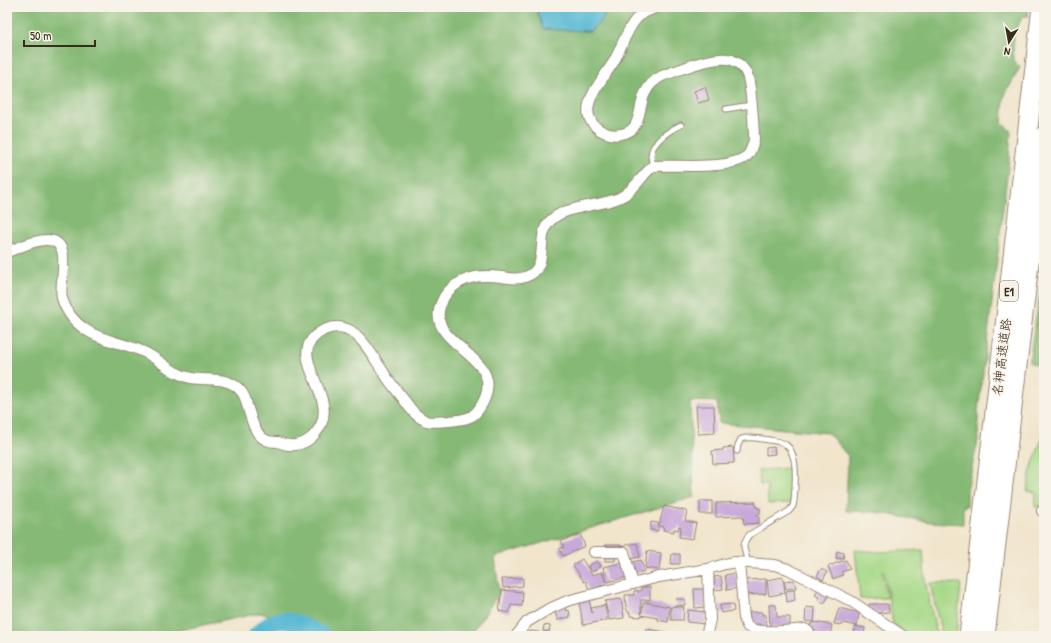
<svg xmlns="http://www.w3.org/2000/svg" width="1051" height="643" viewBox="0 0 1051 643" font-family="'Patrick Hand','Klee One',sans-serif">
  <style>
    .green { fill: #a7d988; stroke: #718253 }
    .forest { fill: #85b974; stroke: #607249 }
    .water { fill: #56b8d4; stroke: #487179 }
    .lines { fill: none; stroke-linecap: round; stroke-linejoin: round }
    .river { stroke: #56b8d4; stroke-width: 17 }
    .building { fill: #c8a8da }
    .service-casing { stroke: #968875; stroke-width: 7 }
    .minor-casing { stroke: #968875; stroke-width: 12 }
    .motorway-casing { stroke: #968875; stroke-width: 21 }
    .service { stroke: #fff; stroke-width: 5 }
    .minor { stroke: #fff; stroke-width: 10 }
    .motorway { stroke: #fff; stroke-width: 19 }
    .labels { text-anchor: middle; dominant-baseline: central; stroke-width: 3.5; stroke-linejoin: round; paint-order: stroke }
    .shield { fill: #f7f3e8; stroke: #73665b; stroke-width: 1 }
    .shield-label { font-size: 12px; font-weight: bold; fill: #3b2a1e }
    .street-label { font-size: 13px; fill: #3b2a1e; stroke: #f7f3e8 }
  </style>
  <rect width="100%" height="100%" fill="#f7f3e8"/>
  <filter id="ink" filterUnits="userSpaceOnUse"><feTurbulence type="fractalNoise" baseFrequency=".025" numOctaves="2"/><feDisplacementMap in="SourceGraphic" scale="8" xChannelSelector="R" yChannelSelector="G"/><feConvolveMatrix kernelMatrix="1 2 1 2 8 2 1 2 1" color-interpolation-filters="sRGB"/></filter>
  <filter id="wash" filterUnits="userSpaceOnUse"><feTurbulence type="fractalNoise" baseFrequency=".012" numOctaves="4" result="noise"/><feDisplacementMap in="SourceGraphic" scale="16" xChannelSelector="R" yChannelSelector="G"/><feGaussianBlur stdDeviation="0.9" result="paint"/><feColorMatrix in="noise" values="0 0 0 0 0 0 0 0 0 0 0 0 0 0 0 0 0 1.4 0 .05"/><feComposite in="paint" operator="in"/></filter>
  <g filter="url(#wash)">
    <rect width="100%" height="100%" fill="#f1e5cc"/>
    <path class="green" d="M 1043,433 L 1044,433 L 1044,505 L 1035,507 L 1036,492 L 1027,491 L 1031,469 L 1041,441 Z
      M 791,468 L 791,503 L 768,504 L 767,485 L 760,485 L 758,470 Z
      M 855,550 L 881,552 L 923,550 L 925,580 L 937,636 L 911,636 L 893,624 L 884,571 L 882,571 L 887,598 L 860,599 Z
      M 930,583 L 961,583 L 956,636 L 942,636 Z"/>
    <path class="forest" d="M 7,7 L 536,7 L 543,29 L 590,31 L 605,17 L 597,7 L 1029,7 L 1028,16 L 1023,16 L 1014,33 L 1013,60 L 1020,67 L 1004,97 L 1002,123 L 1011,131 L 1009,159 L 989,327 L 978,410 L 978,440 L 967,490 L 967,506 L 963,506 L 963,524 L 930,522 L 875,512 L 846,511 L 848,456 L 828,433 L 719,423 L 717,402 L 690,401 L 694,497 L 495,557 L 499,593 L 470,636 L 326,636 L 318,630 L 260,613 L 152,636 L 7,636 Z
      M 1044,267 L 1044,368 L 1029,362 Z"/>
    <path class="water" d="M 536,7 L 597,7 L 605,17 L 590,31 L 543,29 Z"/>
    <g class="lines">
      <path class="river" d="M 256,636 C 262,630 269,623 277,621 C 292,618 310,629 323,636"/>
    </g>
    <g id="blocks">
      <path class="building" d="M 705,87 L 709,100 L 698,103 L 694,91 Z
        M 696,406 L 714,406 L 715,433 L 698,434 Z
        M 733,447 L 734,463 L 713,464 L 712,451 L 723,450 L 723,448 Z
        M 774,447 L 775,454 L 766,455 L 766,448 Z
        M 700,501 L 712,501 L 712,514 L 700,514 Z
        M 755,502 L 757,508 L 760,508 L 760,514 L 757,514 L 757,516 L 759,516 L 759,523 L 744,524 L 743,516 L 716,517 L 716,503 Z
        M 664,506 L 687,511 L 685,521 L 696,523 L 693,539 L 679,537 L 681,527 L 679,526 L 678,530 L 674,529 L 674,532 L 663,530 L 664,527 L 659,526 Z
        M 651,522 L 658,523 L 658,531 L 650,530 Z
        M 580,534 L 585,546 L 563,556 L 559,549 L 564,547 L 561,541 Z
        M 637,543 L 640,557 L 629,559 L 625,545 Z
        M 605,545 L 621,545 L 621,550 L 605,550 Z
        M 647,551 L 661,553 L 659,570 L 645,568 Z
        M 837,551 L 844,553 L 843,559 L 836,558 Z
        M 615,553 L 615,561 L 605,561 L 605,554 Z
        M 672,554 L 680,554 L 680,564 L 671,564 Z
        M 582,559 L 592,575 L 602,572 L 606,584 L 589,590 L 586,581 L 584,582 L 573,565 Z
        M 641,560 L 644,571 L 633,574 L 629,563 Z
        M 846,560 L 850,569 L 842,572 L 843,575 L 833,579 L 828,566 Z
        M 597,561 L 601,566 L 592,572 L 588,566 Z
        M 625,562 L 628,577 L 607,582 L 603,567 Z
        M 821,569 L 827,572 L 823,580 L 817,576 Z
        M 736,573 L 738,588 L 727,590 L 725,575 Z
        M 721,576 L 723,589 L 715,590 L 714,577 Z
        M 783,577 L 785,593 L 769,596 L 767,580 Z
        M 523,578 L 523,586 L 503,588 L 502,579 Z
        M 766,579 L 766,594 L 744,595 L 745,580 Z
        M 794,580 L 796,588 L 786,589 L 784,581 Z
        M 641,587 L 650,587 L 650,600 L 641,600 L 641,614 L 644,602 L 670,607 L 668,622 L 658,620 L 658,618 L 641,615 L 641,617 L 630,616 L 630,612 L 628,612 L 626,607 L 625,595 L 634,595 L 634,591 L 641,591 Z
        M 694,589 L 705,589 L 706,607 L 695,608 Z
        M 818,589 L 829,595 L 824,604 L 818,600 L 819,597 L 815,595 Z
        M 502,590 L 523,592 L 522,606 L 511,605 L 509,613 L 499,611 Z
        M 794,590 L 795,600 L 787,602 L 786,591 Z
        M 621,599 L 624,618 L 609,620 L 605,601 Z
        M 676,599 L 685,599 L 685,605 L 677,606 Z
        M 589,600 L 592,613 L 591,608 L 605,605 L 607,620 L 583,625 L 579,601 Z
        M 733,604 L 734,611 L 721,613 L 720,605 Z
        M 869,604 L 888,604 L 889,612 L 874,613 L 874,609 L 869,609 Z
        M 769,605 L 776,605 L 777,617 L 790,617 L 790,626 L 770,627 Z
        M 675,606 L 676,607 L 684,607 L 683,620 L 671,620 L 671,607 Z
        M 565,607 L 566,611 L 569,610 L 570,617 L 557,620 L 555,610 Z
        M 806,607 L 815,608 L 814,622 L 805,621 Z
        M 839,608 L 859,613 L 857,626 L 844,623 L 843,625 L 834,624 Z
        M 688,610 L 706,612 L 705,624 L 687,622 Z
        M 749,612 L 762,612 L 762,615 L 766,615 L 767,628 L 760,628 L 760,624 L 750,624 Z
        M 814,622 L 832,625 L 830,636 L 812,635 L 812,628 L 810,628 L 811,623 L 814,623 Z
        M 544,625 L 550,626 L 549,632 L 543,631 Z
        M 855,626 L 865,628 L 864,635 L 854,634 Z
        M 646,629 L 666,632 L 665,636 L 645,636 Z
        M 530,631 L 539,632 L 538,636 L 529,636 Z"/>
    </g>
  </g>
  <g filter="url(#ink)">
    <use href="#blocks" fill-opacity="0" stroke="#968875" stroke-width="1"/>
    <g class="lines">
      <g class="service-casing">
        <path id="service" d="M 726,109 L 751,105
          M 653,166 C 653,163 651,159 651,156 C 651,142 670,130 681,125
          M 737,451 L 738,445 L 741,439 C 750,436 760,439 769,440 C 774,441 781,441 786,445 C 799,454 795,486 794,501 L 793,506 L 789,511 L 749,535 C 739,548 747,550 747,563"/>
      </g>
      <g class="minor-casing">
        <path id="minor" d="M 7,252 C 19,248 33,240 46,240 C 75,239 58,282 62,298 C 66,312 74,322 86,330 C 104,342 126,343 146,353 C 162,361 173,375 191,378 C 208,381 228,376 240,390 C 244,394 246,400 247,405 C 251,417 254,435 266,440 C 270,442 274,442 278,442 C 283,444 289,446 295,445 C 303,444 310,440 315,434 C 347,398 277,354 324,330 C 331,327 340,326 347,329 C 362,335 375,360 384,373 C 390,383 398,392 405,401 C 410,409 417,417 426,421 C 433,423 442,421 449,421 C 457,420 465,420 472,416 C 478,412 482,405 485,398 C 503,353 421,345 442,301 C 445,294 451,288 457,284 C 472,275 485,275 502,277 C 509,278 517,280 525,277 C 551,269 535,238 549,222 C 564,205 598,207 619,198 C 633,192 642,175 653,166 C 678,164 727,171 747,156 C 751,152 753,144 754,139 C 754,129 751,84 747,75 C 745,69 739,63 732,60 C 717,54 679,70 662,76 C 654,80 649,85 645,93 C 638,107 642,132 621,134 C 612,136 603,133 596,127 C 574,108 604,79 614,61 C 622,47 626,30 637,18 C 643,12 650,10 658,7
          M 1042,511 L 1044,512
          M 594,552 L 624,552 L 633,584
          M 739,563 L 744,618 C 745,621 746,625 748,627 C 759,635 792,630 805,629 L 809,632 L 810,636
          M 708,569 L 710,620 L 707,632 L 708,636
          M 516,636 L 527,622 L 547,610 L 567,601 L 659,577 L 708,569 L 725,564 L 735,562 L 775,565 L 788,569 L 851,601 L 903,636"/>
      </g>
      <g class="motorway-casing">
        <path id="motorway" d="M 969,636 L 1042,7
          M 985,636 L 1044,136"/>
      </g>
      <use href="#service" class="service"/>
      <use href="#minor" class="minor"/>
      <use href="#motorway" class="motorway"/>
    </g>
  </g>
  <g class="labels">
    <rect class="shield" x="1000" y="281" width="18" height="20" rx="3"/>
    <g class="shield-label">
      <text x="1009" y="291">E1</text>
    </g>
    <g class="street-label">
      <text transform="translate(1001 357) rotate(-83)">名神高速道路</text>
    </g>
  </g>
  <rect width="1051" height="643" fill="none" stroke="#f7f3e8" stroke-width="24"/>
  <g transform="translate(1009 42) rotate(191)" stroke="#f7f3e8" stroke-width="3" paint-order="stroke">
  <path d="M0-3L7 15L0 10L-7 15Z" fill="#3b2a1e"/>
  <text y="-6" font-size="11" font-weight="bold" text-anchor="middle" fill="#3b2a1e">N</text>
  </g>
  <path d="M24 40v6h71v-6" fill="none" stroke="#3b2a1e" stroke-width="2"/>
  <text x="30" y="40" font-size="12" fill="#3b2a1e" stroke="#f7f3e8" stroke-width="3" paint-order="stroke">50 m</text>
</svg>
